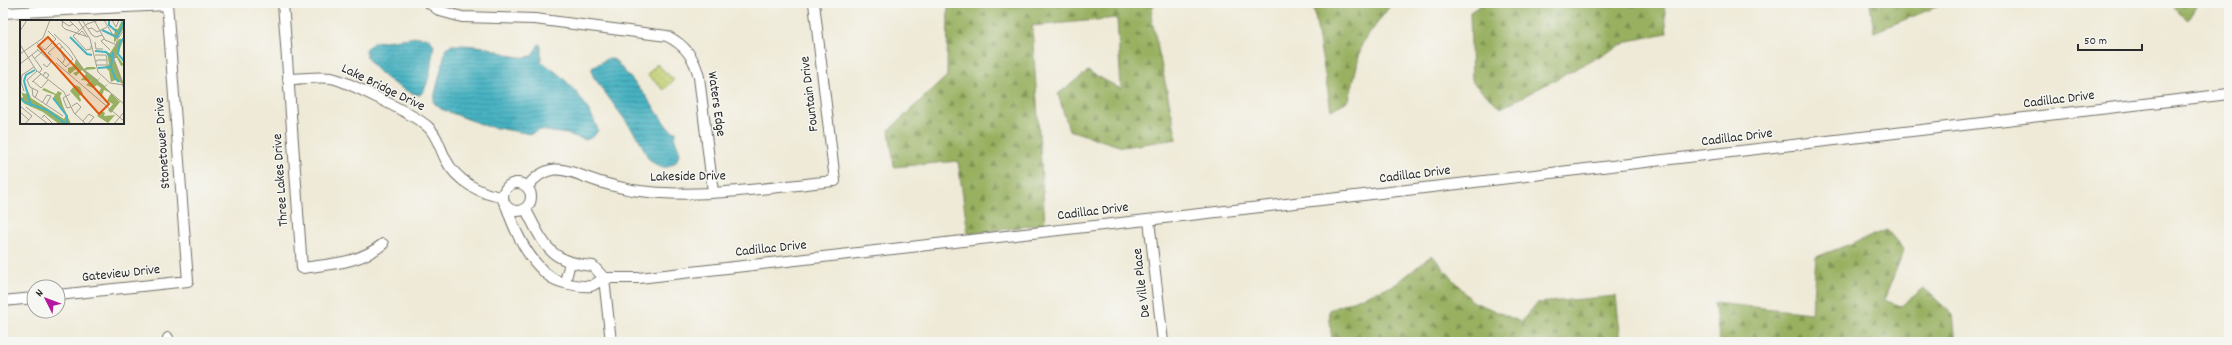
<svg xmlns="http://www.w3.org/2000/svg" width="2232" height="345" viewBox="0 0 2232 345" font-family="Dekko,sans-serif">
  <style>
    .grass { fill: url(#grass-dots); stroke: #767c4c }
    .forest { fill: url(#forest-firs); stroke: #626e46 }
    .water { fill: url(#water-rules); stroke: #386f76 }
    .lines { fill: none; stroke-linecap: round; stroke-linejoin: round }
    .street-casing { stroke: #706e67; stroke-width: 12 }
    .street { stroke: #fff; stroke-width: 10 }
    .labels { text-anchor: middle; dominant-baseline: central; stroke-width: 3; stroke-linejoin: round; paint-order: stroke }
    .street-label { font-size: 14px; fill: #2b2b2b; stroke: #f6f6f2 }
    .inset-river { fill: none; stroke: #46b3c2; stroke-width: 2 }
    .inset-road { fill: none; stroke: #a19e92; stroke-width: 1 }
    .view { fill: #df570e; fill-opacity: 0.15; stroke: #df570e; stroke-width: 2 }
    .inset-edge { fill: none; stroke: #2b2b2b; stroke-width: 2 }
  </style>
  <defs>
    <pattern id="grass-dots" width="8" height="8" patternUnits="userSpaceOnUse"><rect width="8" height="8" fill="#c0cd6e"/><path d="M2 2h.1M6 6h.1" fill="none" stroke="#a5b05f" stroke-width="1.8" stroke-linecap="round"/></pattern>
    <pattern id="forest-firs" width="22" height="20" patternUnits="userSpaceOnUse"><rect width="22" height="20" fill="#98b061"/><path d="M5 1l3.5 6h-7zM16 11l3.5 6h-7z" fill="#7c8f50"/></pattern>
    <pattern id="water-rules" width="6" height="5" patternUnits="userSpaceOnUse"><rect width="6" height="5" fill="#46b3c2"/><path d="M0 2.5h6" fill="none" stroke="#3b929e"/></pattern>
  </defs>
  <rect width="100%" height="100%" fill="#f6f6f2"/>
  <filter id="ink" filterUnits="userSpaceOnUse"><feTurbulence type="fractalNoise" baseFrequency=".025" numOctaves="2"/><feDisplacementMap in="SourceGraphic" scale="8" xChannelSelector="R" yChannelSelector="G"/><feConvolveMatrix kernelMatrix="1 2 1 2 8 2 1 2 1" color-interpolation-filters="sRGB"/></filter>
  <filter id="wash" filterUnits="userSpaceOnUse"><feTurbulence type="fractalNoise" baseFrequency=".012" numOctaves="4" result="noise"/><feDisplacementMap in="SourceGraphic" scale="16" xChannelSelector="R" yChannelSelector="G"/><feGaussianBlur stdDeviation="0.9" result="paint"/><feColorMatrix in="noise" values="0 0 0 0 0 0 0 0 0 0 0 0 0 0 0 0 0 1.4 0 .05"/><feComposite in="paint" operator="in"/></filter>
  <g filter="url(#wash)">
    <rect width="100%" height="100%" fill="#efead7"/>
    <path class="grass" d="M 657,64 L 674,80 L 664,90 L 647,75 Z"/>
    <path class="forest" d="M 948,3 L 1154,3 L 1151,15 L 1177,139 L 1122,147 L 1069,130 L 1058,94 L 1088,71 L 1121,89 L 1117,18 L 1032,26 L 1045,224 L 968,234 L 958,161 L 894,167 L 889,130 L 947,76 Z
      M 1300,3 L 1392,3 L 1362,44 L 1349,100 L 1331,110 L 1314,10 Z
      M 1485,3 L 1664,3 L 1667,33 L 1629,41 L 1501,108 L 1472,82 L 1470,12 Z
      M 1870,3 L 1946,3 L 1874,32 Z
      M 2167,3 L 2199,3 L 2188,20 Z
      M 1887,230 L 1904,250 L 1884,300 L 1901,306 L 1924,288 L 1953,315 L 1956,342 L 1720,342 L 1714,303 L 1812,313 L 1816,257 Z
      M 1432,255 L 1472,301 L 1521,322 L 1537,303 L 1616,296 L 1621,342 L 1332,342 L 1329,310 L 1396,284 Z"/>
    <path class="water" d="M 418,37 L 429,38 L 434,45 C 431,59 431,85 420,95 C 403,93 366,68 365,49 L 375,42 Z
      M 539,44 L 541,45 L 541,62 C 566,76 588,103 598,130 L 594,136 L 586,140 L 567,134 L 539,130 L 531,134 L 486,126 L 441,109 L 433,102 L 446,49 L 450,45 C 463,45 479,45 492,49 C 504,53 519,60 532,56 Z
      M 608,58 L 615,60 L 645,95 L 668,128 L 677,133 L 674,137 L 680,152 L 676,162 L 668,167 L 660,167 L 655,164 L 648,158 L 639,139 L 593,76 L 592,68 Z"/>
  </g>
  <g filter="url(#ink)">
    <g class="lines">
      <g class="street-casing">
        <path id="street" d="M 283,3 L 302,268 C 331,264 360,263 383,244
          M 429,3 L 440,11 L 462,17 L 535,19 L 667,36 C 685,45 694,57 699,77 L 713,192
          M 3,13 L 167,5
          M 288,79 C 302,79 318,76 331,78 C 345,80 416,116 427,126 C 437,134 440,149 446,160 C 456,180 481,195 503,197
          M503 197a14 14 0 1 1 28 0a14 14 0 1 1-28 0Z
          M 527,187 C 548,161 564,169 591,179 C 604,184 618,187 632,190 C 698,200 769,187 835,181 L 814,3
          M 507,208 C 515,232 529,260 549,276 C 557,283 580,287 591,286 C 595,285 600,280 604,278
          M 525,208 C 544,244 548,262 593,266 L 604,278
          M 1149,220 L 1163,342
          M 604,278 L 639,278 L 1269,206 L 2229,94
          M 604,278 L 611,342
          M 565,282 L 570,263
          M 58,295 L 188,281 L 167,3
          M 3,301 L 34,298
          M 168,338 L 169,342"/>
      </g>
      <use href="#street" class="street"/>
    </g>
  </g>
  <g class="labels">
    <g class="street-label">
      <text transform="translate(383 88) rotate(26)">Lake Bridge Drive</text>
      <text transform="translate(810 94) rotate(-97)">Fountain Drive</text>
      <text transform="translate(2059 100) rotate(-7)">Cadillac Drive</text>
      <text transform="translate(716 104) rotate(82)">Waters Edge</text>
      <text transform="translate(1737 138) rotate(-7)">Cadillac Drive</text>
      <text transform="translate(163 143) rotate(-94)">Stonetower Drive</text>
      <text transform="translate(1415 175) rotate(-7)">Cadillac Drive</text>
      <text transform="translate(688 177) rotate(-1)">Lakeside Drive</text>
      <text transform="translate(281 180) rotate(-94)">Three Lakes Drive</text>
      <text transform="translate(1093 212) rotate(-7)">Cadillac Drive</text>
      <text transform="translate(771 249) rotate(-6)">Cadillac Drive</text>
      <text transform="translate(121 274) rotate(-6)">Gateview Drive</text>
      <text transform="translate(1142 283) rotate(-97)">De Ville Place</text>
    </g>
  </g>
  <g transform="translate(20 20)">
    <rect width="104" height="104" fill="#efead7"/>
    <path d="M 102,0 L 104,8 L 94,23 L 94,17 L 83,11 L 94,15 L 95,11 L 92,8 L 98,9 ZM 99,19 L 102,19 L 100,24 L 104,19 L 97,35 L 104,45 L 101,46 L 97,38 L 94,38 L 104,64 L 95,60 L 91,62 L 89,51 L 85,47 L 89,44 L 87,33 L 74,31 L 90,33 ZM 56,39 L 64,49 L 67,47 L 75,47 L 76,49 L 65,50 L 78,60 L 81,56 L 78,61 L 85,66 L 89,63 L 85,67 L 100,82 L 91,93 L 88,90 L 93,84 L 87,81 L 91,73 L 84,70 L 82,76 L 78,74 L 81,68 L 77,65 L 73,68 L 66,65 L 71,61 L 61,60 L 66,54 L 62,50 L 56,56 L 53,53 L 58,51 L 56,49 L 50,54 L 48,52 L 48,48 L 54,46 ZM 5,64 L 11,78 L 44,99 L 46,95 L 33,78 L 35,75 L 22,70 L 24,68 L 36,74 L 38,71 L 42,73 L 40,76 L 43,86 L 51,104 L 39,104 L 23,92 L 5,84 L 0,79 L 3,77 L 0,68 L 2,73 L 7,74 ZM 55,65 L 60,67 L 63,74 L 59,76 L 61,80 L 60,82 L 50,71 ZM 82,91 L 85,93 L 84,96 L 95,95 L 88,103 L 77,96 Z" fill="#98b061"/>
    <path class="inset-river" d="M 89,0 L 89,5 L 97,12M 82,10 L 97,17M 50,17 L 67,34 L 72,35M 97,18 L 104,1M 104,18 L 100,22 L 98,34 L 104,41M 75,31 L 86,32 L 91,37M 93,32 L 91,47 L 95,58 L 99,62M 78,48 L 91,47M 0,77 L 4,82 L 27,90 L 46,104M 33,78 L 47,96 L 47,104M 11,86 L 4,61 L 6,55 L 15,50"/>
    <path class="inset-road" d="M 40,0 L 49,6 L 53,4M 43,0 L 42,6 L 45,9 L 68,17M 49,0 L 59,10M 58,0 L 70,19 L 78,52 L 90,63 L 104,65M 62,0 L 72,15 L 76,17 L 82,15M 74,0 L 85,20 L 97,25M 84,0 L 93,15M 92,0 L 96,7 L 99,0M 68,9 L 72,8 L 77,12 L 87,7M 104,10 L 97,20 L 94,40 L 104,69M 0,11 L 7,0M 34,14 L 49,28 L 63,49 L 104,84M 58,15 L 62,11 L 66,16M 84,19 L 81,21 L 90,30M 75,22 L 76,29 L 83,29M 17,23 L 25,30 L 36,19 L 28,11M 1,26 L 16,50 L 44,72 L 54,93 L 66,104M 71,26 L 71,29 L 66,30 L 53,16 L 67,4 L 79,0M 17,29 L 31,42 L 27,47 L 23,44M 0,34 L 23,18 L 30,0M 12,35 L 22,49 L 19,53M 31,35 L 28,33 L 39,23 L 53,39 L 46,47 L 37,38M 75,35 L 86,35 L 87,40 L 87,45 L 76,45M 14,39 L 23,31M 76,42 L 77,40 L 87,40M 36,43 L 104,101M 0,44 L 18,30M 42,44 L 45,39 L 40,30 L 42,26M 23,56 L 25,52 L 29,55 L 26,59M 13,61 L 21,68 L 28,60M 12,62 L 21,54M 12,68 L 13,76 L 43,96M 4,71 L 1,62 L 2,55 L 14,47M 50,74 L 43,78 L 47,88 L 51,87M 15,78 L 18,71 L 10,67 L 7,60 L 17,51M 22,83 L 27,75 L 31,76 L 26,85M 0,86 L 12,96 L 5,104M 52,86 L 57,83 L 61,87 L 55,94M 6,87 L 28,104M 0,92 L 9,100M 22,98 L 24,95 L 33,104M 63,101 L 69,94 L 74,97 L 68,104M 94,104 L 104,92"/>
    <path class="view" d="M 28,17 L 89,84 L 79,94 L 18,26 Z"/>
    <rect width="104" height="104" class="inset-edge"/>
  </g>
  <rect width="2232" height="345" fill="none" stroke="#f6f6f2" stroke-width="16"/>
  <g transform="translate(46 299) rotate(312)"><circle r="19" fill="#f6f6f2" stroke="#a5a5a2"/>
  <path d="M0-3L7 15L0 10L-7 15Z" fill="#b5179e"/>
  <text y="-6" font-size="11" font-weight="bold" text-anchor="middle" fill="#2b2b2b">N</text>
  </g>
  <path d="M2078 44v6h64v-6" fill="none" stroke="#2b2b2b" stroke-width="2"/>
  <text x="2084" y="44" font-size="12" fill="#2b2b2b" stroke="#f6f6f2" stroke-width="3" paint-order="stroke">50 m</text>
</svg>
